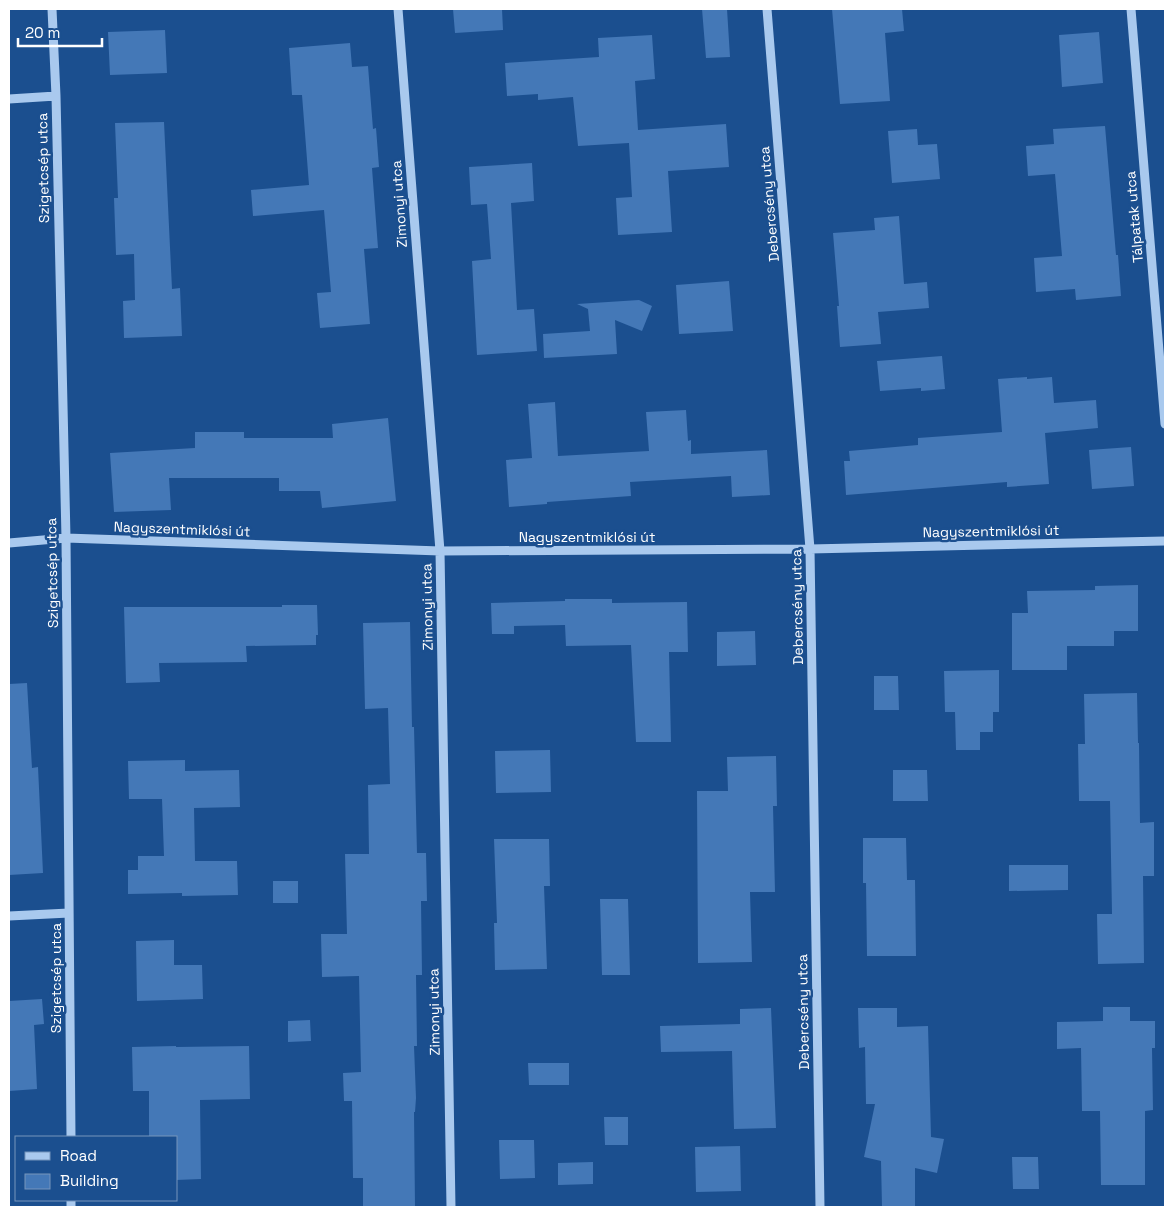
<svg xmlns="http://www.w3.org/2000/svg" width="1174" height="1216" viewBox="0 0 1174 1216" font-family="'Space Grotesk',sans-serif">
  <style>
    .building { fill: #4478b7 }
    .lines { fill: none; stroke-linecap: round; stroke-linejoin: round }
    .minor { stroke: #a9c9ee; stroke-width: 9 }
    .labels { text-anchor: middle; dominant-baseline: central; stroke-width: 5; stroke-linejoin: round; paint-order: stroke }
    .street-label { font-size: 14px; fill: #fff; stroke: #1b4f8f }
  </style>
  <rect width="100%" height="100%" fill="#1b4f8f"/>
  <path class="building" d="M 453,9 L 502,9 L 503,30 L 455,33 Z
    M 702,9 L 727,9 L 730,57 L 706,58 Z
    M 832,9 L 902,9 L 904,31 L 885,33 L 890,101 L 840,104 Z
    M 165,30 L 167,73 L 110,75 L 108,32 Z
    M 1099,32 L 1103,83 L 1062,87 L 1059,35 Z
    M 652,35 L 655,79 L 635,81 L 638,130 L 726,124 L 729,167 L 668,171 L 672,232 L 618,235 L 616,198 L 632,197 L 629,143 L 578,146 L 573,97 L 538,100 L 538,94 L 507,96 L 505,63 L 599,57 L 598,38 Z
    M 350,43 L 352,67 L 368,66 L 373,129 L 376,128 L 379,167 L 372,168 L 378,248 L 364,249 L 370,324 L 320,328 L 317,293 L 331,292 L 324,210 L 253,216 L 251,190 L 309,185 L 302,95 L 292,95 L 289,48 Z
    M 164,122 L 172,289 L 180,288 L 182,336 L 124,338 L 123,301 L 135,300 L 134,254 L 116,255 L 114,198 L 118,198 L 115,123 Z
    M 1105,126 L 1116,255 L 1118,255 L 1121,296 L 1076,300 L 1075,289 L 1036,292 L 1034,258 L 1062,256 L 1055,174 L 1028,176 L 1026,146 L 1054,144 L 1053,129 Z
    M 917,129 L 918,145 L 937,144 L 940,179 L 892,183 L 888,131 Z
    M 532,163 L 534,201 L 511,203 L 517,310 L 534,309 L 537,351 L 477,355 L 472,261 L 491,259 L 487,204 L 471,205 L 469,167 Z
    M 899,216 L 904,284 L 927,282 L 929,308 L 878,312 L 881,344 L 840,347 L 837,306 L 839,306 L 833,233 L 875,230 L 874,218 Z
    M 729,281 L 733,331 L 679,334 L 676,285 Z
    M 639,300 L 652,306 L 642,331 L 615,320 L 617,354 L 544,358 L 543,334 L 590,331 L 588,309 L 577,304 Z
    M 942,356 L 945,389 L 921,391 L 921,388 L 880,391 L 877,361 Z
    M 1027,377 L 1027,379 L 1052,377 L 1054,403 L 1096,400 L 1098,428 L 1045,433 L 1049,484 L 1007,487 L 1007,482 L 846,495 L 844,461 L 850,461 L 849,451 L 918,445 L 918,438 L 1002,432 L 998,379 Z
    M 555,402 L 558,456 L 649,451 L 646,412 L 686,410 L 688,441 L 691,440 L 691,454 L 767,450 L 770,495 L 732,497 L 731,476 L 630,482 L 631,496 L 547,502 L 547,504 L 509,507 L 506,460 L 532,458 L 528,404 Z
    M 388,418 L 396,501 L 322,508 L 320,491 L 279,491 L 279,478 L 169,478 L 171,510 L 114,512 L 110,453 L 195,448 L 195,432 L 244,432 L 244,438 L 333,438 L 332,424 Z
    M 1131,447 L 1134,486 L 1092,489 L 1089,450 Z
    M 1138,585 L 1138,631 L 1114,631 L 1114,646 L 1067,646 L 1067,670 L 1012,670 L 1012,613 L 1028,613 L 1027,591 L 1095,590 L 1095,586 Z
    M 565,599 L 612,599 L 612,603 L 687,602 L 688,652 L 669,652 L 671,742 L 636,742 L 631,645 L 566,646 L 565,625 L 514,626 L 514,634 L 492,634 L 491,603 L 565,601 Z
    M 282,605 L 317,605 L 318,635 L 316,635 L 316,645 L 246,646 L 247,662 L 159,663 L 160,682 L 126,683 L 124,607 L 282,607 Z
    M 410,622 L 412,727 L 414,727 L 417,853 L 426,853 L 427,901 L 421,901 L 422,975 L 416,975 L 417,1046 L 414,1046 L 416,1098 L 415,1112 L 414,1112 L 415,1207 L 363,1207 L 363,1178 L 353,1178 L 352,1101 L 344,1101 L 343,1073 L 361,1072 L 359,976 L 322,977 L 321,934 L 347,934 L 345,854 L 369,854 L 368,785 L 390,784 L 388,708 L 365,709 L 363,623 Z
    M 755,631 L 756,665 L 717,666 L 717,632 Z
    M 999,670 L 999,712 L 993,712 L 993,732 L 980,732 L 980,750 L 956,750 L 955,712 L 945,712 L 944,671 Z
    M 874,676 L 898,676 L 899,710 L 874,710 Z
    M 27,683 L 32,768 L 38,767 L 43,873 L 9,875 L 9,684 Z
    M 1137,693 L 1138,743 L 1139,743 L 1140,823 L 1154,822 L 1154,876 L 1143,876 L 1144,963 L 1098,964 L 1097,914 L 1112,914 L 1110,801 L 1079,801 L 1078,744 L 1085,744 L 1084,694 Z
    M 550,750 L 551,792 L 496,793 L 495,751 Z
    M 776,756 L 777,806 L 773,806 L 775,892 L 750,892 L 752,962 L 698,963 L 697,791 L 728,791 L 727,757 Z
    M 185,760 L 185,771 L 239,770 L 240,807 L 194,808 L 195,861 L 237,861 L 238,895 L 182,896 L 182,893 L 128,894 L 128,870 L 138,870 L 138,856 L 164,856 L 162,799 L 129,799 L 128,761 Z
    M 893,770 L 927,770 L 928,801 L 893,801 Z
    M 863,838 L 906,838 L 907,880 L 915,880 L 916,956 L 867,956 L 866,883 L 863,883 Z
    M 494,839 L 549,839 L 550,886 L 544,886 L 547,969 L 495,970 L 494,923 L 497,923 Z
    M 1009,865 L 1068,865 L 1068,890 L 1009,891 Z
    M 273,881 L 298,881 L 298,903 L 273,903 Z
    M 600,899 L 628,899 L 630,975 L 602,975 Z
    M 174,940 L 174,965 L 202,965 L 203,999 L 137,1001 L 136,941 Z
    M 42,999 L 44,1024 L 34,1025 L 37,1089 L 9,1091 L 9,1001 Z
    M 1103,1007 L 1130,1007 L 1130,1021 L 1155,1021 L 1155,1048 L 1152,1048 L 1153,1110 L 1145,1111 L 1145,1185 L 1101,1185 L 1100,1111 L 1082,1111 L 1081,1048 L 1057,1049 L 1057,1022 L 1103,1021 Z
    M 771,1008 L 776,1128 L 734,1129 L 732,1051 L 661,1052 L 660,1026 L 740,1024 L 740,1009 Z
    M 858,1008 L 897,1008 L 897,1027 L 928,1026 L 931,1137 L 944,1139 L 937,1173 L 915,1168 L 915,1207 L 882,1207 L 881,1161 L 864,1157 L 875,1104 L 866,1104 L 865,1047 L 859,1048 Z
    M 310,1020 L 311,1041 L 288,1042 L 288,1021 Z
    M 176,1046 L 176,1047 L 249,1046 L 250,1099 L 200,1100 L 201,1179 L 176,1180 L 176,1137 L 149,1137 L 149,1091 L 133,1091 L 132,1047 Z
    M 528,1063 L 569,1063 L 569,1085 L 529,1085 Z
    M 604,1117 L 628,1117 L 628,1145 L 605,1145 Z
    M 499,1140 L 534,1140 L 535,1178 L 500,1179 Z
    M 740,1146 L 741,1191 L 696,1192 L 695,1147 Z
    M 1012,1157 L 1038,1157 L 1039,1189 L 1013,1189 Z
    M 593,1162 L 593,1184 L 558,1185 L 558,1163 Z"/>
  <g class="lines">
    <path class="minor" d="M 52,9 L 56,96 L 66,538 L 71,1137
      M 398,9 L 440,551 L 451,1207
      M 767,9 L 810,549 L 820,1207
      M 1131,9 L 1165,424
      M 9,99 L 56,96
      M 9,543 L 66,538 L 440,551 L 810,549 L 1165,541
      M 9,916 L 69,913
      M 71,1200 L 71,1207"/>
  </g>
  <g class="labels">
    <g class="street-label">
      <text transform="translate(43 168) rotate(-91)">Szigetcsép utca</text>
      <text transform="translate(399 204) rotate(-94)">Zimonyi utca</text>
      <text transform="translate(769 204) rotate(-95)">Debercsény utca</text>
      <text transform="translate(1134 217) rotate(-95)">Tálpatak utca</text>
      <text transform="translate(182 529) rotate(2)">Nagyszentmiklósi út</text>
      <text transform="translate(991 531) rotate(-1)">Nagyszentmiklósi út</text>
      <text x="587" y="537">Nagyszentmiklósi út</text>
      <text transform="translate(52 573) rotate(-91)">Szigetcsép utca</text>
      <text transform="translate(427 607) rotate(-91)">Zimonyi utca</text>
      <text transform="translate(797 607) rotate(-91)">Debercsény utca</text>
      <text transform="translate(56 978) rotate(-90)">Szigetcsép utca</text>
      <text transform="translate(434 1012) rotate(-91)">Zimonyi utca</text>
      <text transform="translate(803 1012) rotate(-91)">Debercsény utca</text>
    </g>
  </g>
  <rect width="1174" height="1216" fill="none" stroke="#ffffff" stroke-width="20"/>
  <rect x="15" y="1136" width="162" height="65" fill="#1b4f8f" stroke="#7695bc"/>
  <rect x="25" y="1152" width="25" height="8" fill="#a9c9ee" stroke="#7695bc"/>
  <text x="60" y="1161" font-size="15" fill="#ffffff">Road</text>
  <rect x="25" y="1174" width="25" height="15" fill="#4478b7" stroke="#7695bc"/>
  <text x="60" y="1186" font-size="15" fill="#ffffff">Building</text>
  <path d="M18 38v8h84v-8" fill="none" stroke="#ffffff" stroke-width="2.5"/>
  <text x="25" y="38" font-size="15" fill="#ffffff" stroke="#1b4f8f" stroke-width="4" paint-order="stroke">20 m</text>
</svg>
